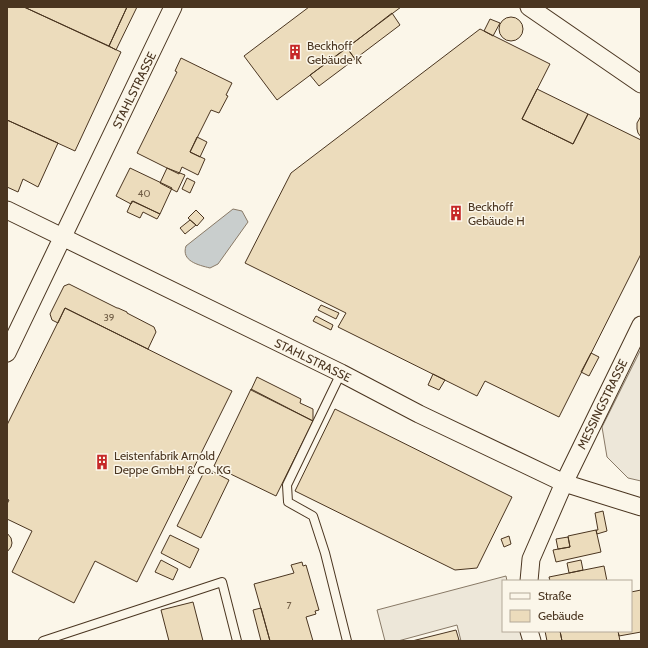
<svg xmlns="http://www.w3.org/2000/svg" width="648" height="648" viewBox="0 0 648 648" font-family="Cabin,sans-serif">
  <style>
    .parking { fill: #ede7d9; stroke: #887966 }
    .water { fill: #c9cecd; stroke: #887966 }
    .building { fill: #ecdcbc; stroke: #4a3520 }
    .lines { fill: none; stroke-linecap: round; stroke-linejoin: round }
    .service-casing { stroke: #4a3520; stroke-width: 10 }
    .minor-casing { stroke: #4a3520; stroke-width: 19 }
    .service { stroke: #fbf6e9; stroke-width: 8 }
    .minor { stroke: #fbf6e9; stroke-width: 17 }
    .labels { text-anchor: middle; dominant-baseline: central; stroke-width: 3; stroke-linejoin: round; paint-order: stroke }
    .number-label { font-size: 10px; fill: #725f47 }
    .poi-label { font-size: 12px; fill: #4a3520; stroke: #fbf6e9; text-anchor: start }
    .street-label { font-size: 12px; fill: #4a3520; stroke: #fbf6e9 }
  </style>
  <rect width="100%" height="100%" fill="#fbf6e9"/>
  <path class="parking" d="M 641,349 L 641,481 L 628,478 L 607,457 L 602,427 Z
    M 506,576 L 507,581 L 503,581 L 503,631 L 520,631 L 523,641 L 461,641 L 457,625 L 398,641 L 385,641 L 377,610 Z"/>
  <path class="water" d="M 233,209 L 242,211 L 248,222 L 218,264 L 210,268 C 198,265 181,261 186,246 Z"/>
  <path class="building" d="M 7,7 L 24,7 L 121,52 L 75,151 L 7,120 Z
    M 24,7 L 127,7 L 109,46 Z
    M 127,7 L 137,7 L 116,50 L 109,46 Z
    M 309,7 L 401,7 L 277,100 L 244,56 Z
    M 392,13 L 400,25 L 355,59 L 347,48 Z
    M499 29a12 12 0 1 1 24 0a12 12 0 1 1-24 0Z
    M 490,19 L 500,23 L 493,36 L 484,31 Z
    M 480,29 L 550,64 L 522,119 L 573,144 L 588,114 L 641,140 L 641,254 L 559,417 L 485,381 L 477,396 L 338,327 L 346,313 L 245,263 L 291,173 Z
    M 347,48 L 355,59 L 319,86 L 310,75 Z
    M 181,58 L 232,83 L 226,95 L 228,96 L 219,113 L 211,110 L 190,152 L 205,159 L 198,175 L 182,167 L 179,174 L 137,153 L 177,72 L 175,71 Z
    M 537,89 L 588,114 L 573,144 L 522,119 Z
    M 641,116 L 641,137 L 638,133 L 637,129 L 637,123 Z
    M 7,120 L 58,143 L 38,187 L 23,179 L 18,192 L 7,187 Z
    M 197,137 L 207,142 L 200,157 L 190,152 Z
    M 130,168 L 172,188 L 160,214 L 133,201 L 131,204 L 116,196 Z
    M 167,168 L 185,175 L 177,192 L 160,183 Z
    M 187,178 L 195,182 L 190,193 L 182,189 Z
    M 132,201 L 160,214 L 157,219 L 143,212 L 140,218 L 127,212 Z
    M 196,210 L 204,218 L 197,226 L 188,218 Z
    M 190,220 L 196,225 L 185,234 L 180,228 Z
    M 69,284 L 117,308 L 118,308 L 127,312 L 127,313 L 154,327 L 156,332 L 148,349 L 65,308 L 58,323 L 52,320 L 50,314 L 64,286 Z
    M 321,305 L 339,313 L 336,319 L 318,310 Z
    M 65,308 L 232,391 L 137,582 L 95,561 L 74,603 L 12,572 L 32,531 L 7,519 L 7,504 L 9,500 L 7,499 L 7,425 Z
    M 316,316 L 333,325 L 331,330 L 313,321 Z
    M 591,353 L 599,357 L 589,376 L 581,372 Z
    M 433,374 L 445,380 L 439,390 L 428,385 Z
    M 257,377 L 301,399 L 300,403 L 313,409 L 313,421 L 251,390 Z
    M 251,389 L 313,421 L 276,496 L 214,466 Z
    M 335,409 L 512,497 L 477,568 L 455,570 L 295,491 Z
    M 206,468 L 229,480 L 201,538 L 177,526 Z
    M 603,511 L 607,531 L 597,534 L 596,530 L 598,530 L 595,513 Z
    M 596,530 L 601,552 L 556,562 L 553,550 L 570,547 L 568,536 Z
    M 7,533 L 11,538 L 12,543 L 11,547 L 7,552 Z
    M 170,535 L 199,549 L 190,568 L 161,553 Z
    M 509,536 L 511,544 L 504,547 L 501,539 Z
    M 568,537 L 570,547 L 558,549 L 556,539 Z
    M 161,560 L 178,569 L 173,580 L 155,572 Z
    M 581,560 L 583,570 L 569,573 L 567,563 Z
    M 302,562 L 303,566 L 306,565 L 319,610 L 315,611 L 316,614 L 306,617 L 313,641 L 270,641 L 254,584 L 294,573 L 291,565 Z
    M 604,566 L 607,581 L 550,581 L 549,577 Z
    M 641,590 L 641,632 L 619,636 L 618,631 L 631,631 L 631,592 Z
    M 193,602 L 203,641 L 169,641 L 161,610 Z
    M 261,608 L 270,641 L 261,641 L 253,610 Z
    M 456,630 L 459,640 L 455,641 L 412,641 Z
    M 545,631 L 560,631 L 562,641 L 547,641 Z
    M 560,631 L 618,631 L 620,641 L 562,641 Z"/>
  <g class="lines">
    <g class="service-casing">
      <path id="service" d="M 341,373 L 287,485 L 288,502 L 313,516 L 325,553 L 347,641
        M 43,641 L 222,582 L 237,641"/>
    </g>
    <g class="minor-casing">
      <path id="minor" d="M 529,7 L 641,84
        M 7,210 L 341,373 L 419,414 L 564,483 L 641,507
        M 7,353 L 173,7
        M 529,581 L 531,559 L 564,483 L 641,325
        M 529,631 L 532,641"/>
    </g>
    <use href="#service" class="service"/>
    <use href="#minor" class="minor"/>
  </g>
  <defs>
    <g id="building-bare" transform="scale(1.2)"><path d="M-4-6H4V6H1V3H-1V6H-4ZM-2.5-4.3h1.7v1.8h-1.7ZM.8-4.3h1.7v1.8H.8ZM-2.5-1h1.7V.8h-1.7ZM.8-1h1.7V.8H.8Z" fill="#c62828" stroke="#fbf6e9" stroke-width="2.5" paint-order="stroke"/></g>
  </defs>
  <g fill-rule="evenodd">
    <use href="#building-bare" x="295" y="52"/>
    <use href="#building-bare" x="456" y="213"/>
    <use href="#building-bare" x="102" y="462"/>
  </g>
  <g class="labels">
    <g class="number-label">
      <text x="144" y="193">40</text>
      <text x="109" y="317">39</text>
      <text x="289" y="605">7</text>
    </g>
    <g class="poi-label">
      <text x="307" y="45">Beckhoff<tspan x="307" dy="14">Gebäude K</tspan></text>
      <text x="468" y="206">Beckhoff<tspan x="468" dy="14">Gebäude H</tspan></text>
      <text x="114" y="455">Leistenfabrik Arnold<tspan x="114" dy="14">Deppe GmbH &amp; Co. KG</tspan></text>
    </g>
    <g class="street-label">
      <text transform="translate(134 90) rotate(-64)">STAHLSTRASSE</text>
      <text transform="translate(313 360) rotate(26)">STAHLSTRASSE</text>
      <text transform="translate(602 404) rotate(-64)">MESSINGSTRASSE</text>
    </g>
  </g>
  <rect width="648" height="648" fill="none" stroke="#4a3520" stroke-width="16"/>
  <rect x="502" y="580" width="130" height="52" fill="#fbf6e9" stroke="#b4a999"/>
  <rect x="510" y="593" width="20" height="6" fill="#fbf6e9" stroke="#b4a999"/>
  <text x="538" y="600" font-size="12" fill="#4a3520">Straße</text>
  <rect x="510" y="610" width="20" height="12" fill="#ecdcbc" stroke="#b4a999"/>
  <text x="538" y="620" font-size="12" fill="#4a3520">Gebäude</text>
</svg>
